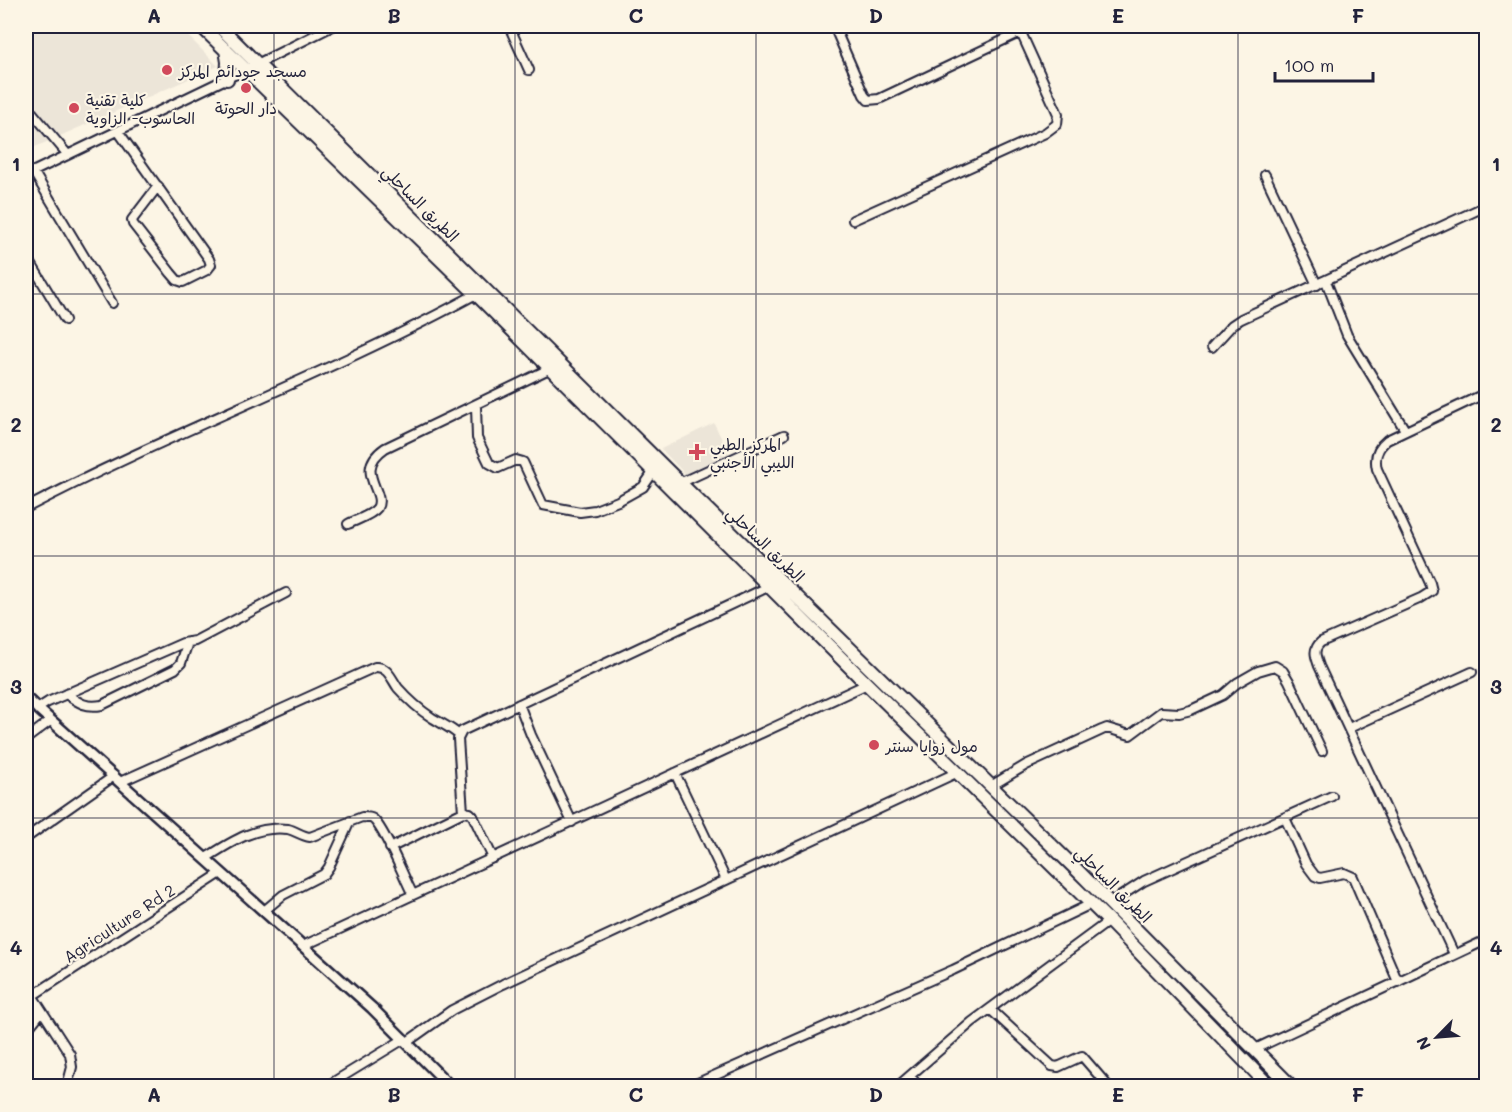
<svg xmlns="http://www.w3.org/2000/svg" width="1512" height="1112" viewBox="0 0 1512 1112" font-family="Mali,'Playpen Sans Arabic',sans-serif">
  <style>
    .built { fill: #ece5d8 }
    .lines { fill: none; stroke-linecap: round; stroke-linejoin: round }
    .minor-casing { stroke: #22223b; stroke-width: 12 }
    .tertiary-casing { stroke: #22223b; stroke-width: 14 }
    .trunk-casing { stroke: #22223b; stroke-width: 16 }
    .minor { stroke: #fcf5e5; stroke-width: 8 }
    .tertiary { stroke: #fcf5e5; stroke-width: 9 }
    .trunk { stroke: #fcf5e5; stroke-width: 12 }
    .grid { fill: none; stroke: #22223b; stroke-width: 1.5; stroke-opacity: 0.55 }
    .poi-dot { fill: #d1495b; stroke: #fcf5e5; stroke-width: 2 }
    .labels { text-anchor: middle; dominant-baseline: central; stroke-width: 4.5; stroke-linejoin: round; paint-order: stroke }
    .poi-label { font-size: 16px; fill: #22223b; stroke: #fcf5e5; text-anchor: start }
    .street-label { font-size: 16px; fill: #22223b; stroke: #fcf5e5 }
    .neatline { fill: none; stroke: #22223b; stroke-width: 2 }
    .grid-label { font-size: 20px; text-anchor: middle; font-weight: bold; fill: #22223b }
  </style>
  <rect width="100%" height="100%" fill="#fcf5e5"/>
  <filter id="ink" filterUnits="userSpaceOnUse"><feTurbulence type="fractalNoise" baseFrequency=".0167" numOctaves="2"/><feDisplacementMap in="SourceGraphic" scale="12" xChannelSelector="R" yChannelSelector="G"/><feConvolveMatrix kernelMatrix="1 2 1 2 8 2 1 2 1" color-interpolation-filters="sRGB"/></filter>
  <g filter="url(#ink)">
    <path class="built" d="M 26,26 L 178,26 L 218,66 L 26,151 Z
      M 714,423 L 730,456 L 688,477 L 661,449 Z"/>
    <g class="lines">
      <g class="minor-casing">
        <path id="minor" d="M 509,26 L 529,70
          M 837,33 L 864,95 L 868,100 L 879,99 L 1021,32
          M 26,105 L 68,155
          M 118,131 L 209,259 L 211,265 L 207,270 L 183,282 L 177,280 L 171,273 L 133,224 L 132,220 L 158,186
          M 33,171 L 112,303
          M 26,175 L 257,64 L 333,26
          M 1265,175 L 1317,285
          M 853,220 L 1045,133 L 1057,124 L 1058,114 L 1018,26
          M 26,255 L 65,320
          M 1326,281 L 1347,335 L 1405,430
          M 1212,347 L 1232,325 L 1241,319 L 1486,206
          M 476,406 L 477,438 L 489,463 L 498,468 L 516,460 L 523,462 L 543,505 L 580,512 L 595,510 L 618,501 L 643,487 L 654,471
          M 680,483 L 784,435
          M 26,508 C 173,431 330,374 476,294
          M 348,524 C 356,520 372,515 377,508 C 387,492 352,471 385,448 L 551,368
          M 66,694 C 79,703 86,708 102,705 L 175,669 L 181,663 L 188,642
          M 519,704 L 531,735 L 572,822
          M 37,709 L 48,702 L 183,643 L 195,641 L 286,593
          M 1349,728 L 1472,672
          M 26,739 L 50,721
          M 675,773 L 726,880
          M 120,782 L 375,667 C 388,666 392,680 398,688 C 407,698 420,710 431,717 C 440,723 450,727 459,735
          M 991,786 L 1026,765 L 1102,730 L 1107,728 L 1130,735 L 1161,712 L 1179,713 L 1191,710 L 1223,695 L 1237,683 L 1258,671 L 1275,666 L 1283,671 L 1289,681 L 1322,751
          M 463,812 L 458,739 L 462,731 L 770,586
          M 1285,818 L 1306,864 L 1315,876 L 1320,878 L 1344,873 L 1353,877 L 1398,982
          M 26,838 L 114,776
          M 390,848 L 463,812 L 470,813 L 473,816 L 493,858
          M 206,858 C 231,842 256,825 288,829 C 296,831 302,836 310,837 L 362,817 C 367,817 372,817 375,821 C 388,836 403,876 413,895
          M 1110,903 L 1144,881 L 1332,796
          M 264,911 L 283,895 L 324,874 L 329,867 L 350,821
          M 303,946 L 867,684
          M 1454,954 L 1319,666 C 1316,657 1312,650 1321,642 L 1421,598 L 1432,591 L 1430,583 L 1377,469 C 1374,457 1377,448 1387,440 L 1486,393
          M 26,986 L 70,1054 L 72,1067 L 67,1086
          M 32,996 L 221,873
          M 990,1009 L 1052,1066 L 1058,1067 L 1082,1056 L 1108,1086
          M 26,1031 L 38,1016 L 39,1007
          M 407,1042 L 452,1010 L 503,984 L 958,772
          M 1255,1049 L 1486,940
          M 910,1076 L 918,1086
          M 327,1086 L 404,1039
          M 691,1086 L 953,970 L 1091,904
          M 898,1086 L 972,1022 L 1109,921"/>
      </g>
      <g class="tertiary-casing">
        <path id="tertiary" d="M 26,698 L 372,1008 L 450,1086"/>
      </g>
      <g class="trunk-casing">
        <path id="trunk" d="M 201,26 L 476,294 L 867,684 L 1109,921 L 1269,1086
          M 219,26 L 680,483 L 1078,871 L 1291,1086
          M 226,50 L 228,62 L 227,79"/>
      </g>
      <use href="#minor" class="minor"/>
      <use href="#tertiary" class="tertiary"/>
      <use href="#trunk" class="trunk"/>
    </g>
  </g>
  <path class="grid" d="M 274,26 L 274,1086M 515,26 L 515,1086M 756,26 L 756,1086M 997,26 L 997,1086M 1238,26 L 1238,1086M 26,294 L 1486,294M 26,556 L 1486,556M 26,818 L 1486,818"/>
  <g class="poi-dot">
    <circle cx="167" cy="70" r="6"/>
    <circle cx="246" cy="88" r="6"/>
    <circle cx="74" cy="108" r="6"/>
    <path d="M694 443h6v6h6v6h-6v6h-6v-6h-6v-6h6z"/>
    <circle cx="874" cy="745" r="6"/>
  </g>
  <g class="labels">
    <g class="poi-label">
      <text x="179" y="70">مسجد جودائم المركز</text>
      <text x="86" y="99">كلية تقنية<tspan x="86" dy="18">الحاسوب- الزاوية</tspan></text>
      <text x="246" y="107" text-anchor="middle">دار الحوتة</text>
      <text x="710" y="443">المركز الطبي<tspan x="710" dy="18">الليبي الأجنبي</tspan></text>
      <text x="886" y="745">مول زوايا سنتر</text>
    </g>
    <g class="street-label">
      <text transform="translate(421 203) rotate(45)">الطريق الساحلي</text>
      <text transform="translate(766 544) rotate(44)">الطريق الساحلي</text>
      <text transform="translate(1114 884) rotate(45)">الطريق الساحلي</text>
      <text transform="translate(119 923) rotate(-33)">Agriculture Rd 2</text>
    </g>
  </g>
  <rect width="1512" height="1112" fill="none" stroke="#fcf5e5" stroke-width="66"/>
  <g transform="translate(1437 1037) rotate(245)" stroke="#fcf5e5" stroke-width="4.5" paint-order="stroke">
  <path d="M0-4.5L10 22L0 15L-10 22Z" fill="#22223b"/>
  <text y="-9" font-size="16" font-weight="bold" text-anchor="middle" fill="#22223b">N</text>
  </g>
  <path d="M1275 72v9h98v-9" fill="none" stroke="#22223b" stroke-width="3"/>
  <text x="1284" y="72" font-size="18" fill="#22223b" stroke="#fcf5e5" stroke-width="4.5" paint-order="stroke">100 m</text>
  <rect x="33" y="33" width="1446" height="1046" class="neatline"/>
  <g class="grid-label">
    <text x="154" y="23">A</text>
    <text x="394" y="23">B</text>
    <text x="636" y="23">C</text>
    <text x="876" y="23">D</text>
    <text x="1118" y="23">E</text>
    <text x="1358" y="23">F</text>
    <text x="16" y="171">1</text>
    <text x="1496" y="171">1</text>
    <text x="16" y="432">2</text>
    <text x="1496" y="432">2</text>
    <text x="16" y="694">3</text>
    <text x="1496" y="694">3</text>
    <text x="16" y="955">4</text>
    <text x="1496" y="955">4</text>
    <text x="154" y="1102">A</text>
    <text x="394" y="1102">B</text>
    <text x="636" y="1102">C</text>
    <text x="876" y="1102">D</text>
    <text x="1118" y="1102">E</text>
    <text x="1358" y="1102">F</text>
  </g>
</svg>
